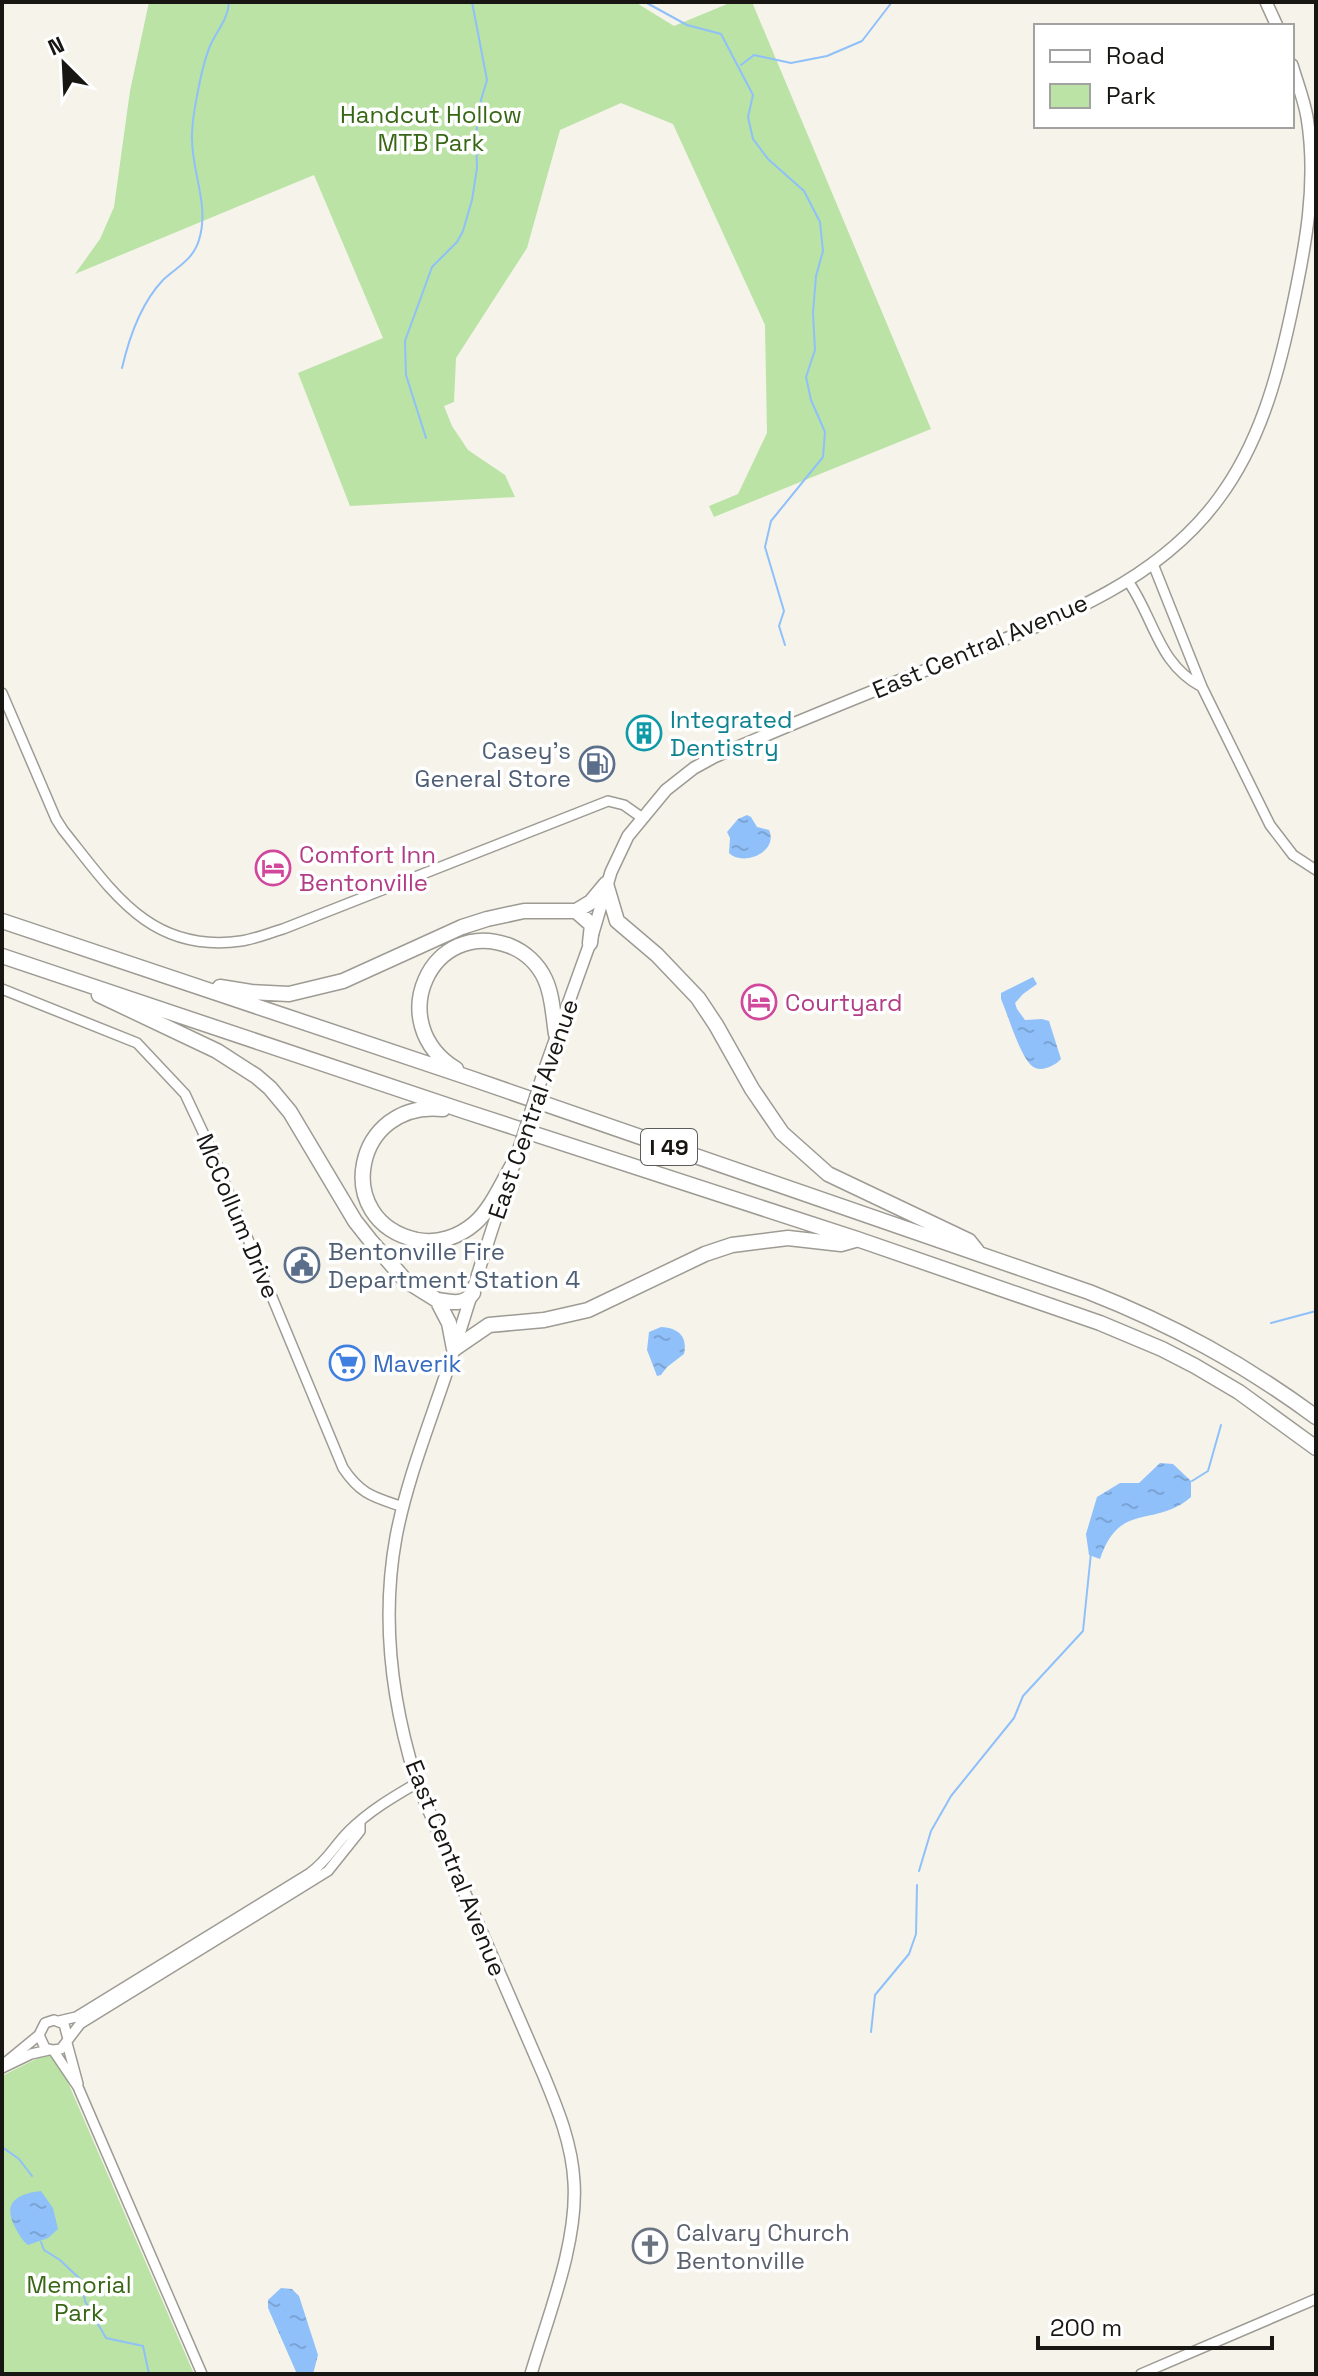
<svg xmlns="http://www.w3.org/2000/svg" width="1318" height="2376" viewBox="0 0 1318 2376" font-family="'Space Grotesk',sans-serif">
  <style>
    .green { fill: #bae3a5 }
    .water { fill: url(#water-ripples) }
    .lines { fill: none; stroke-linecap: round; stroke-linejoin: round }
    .stream { stroke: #8fc0fa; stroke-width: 2 }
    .minor-casing { stroke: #9d9b93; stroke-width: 12 }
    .major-casing { stroke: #9d9b93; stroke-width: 14 }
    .highway-casing { stroke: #9d9b93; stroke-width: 17 }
    .minor { stroke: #fff; stroke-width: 9 }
    .major { stroke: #fff; stroke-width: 11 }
    .highway { stroke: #fff; stroke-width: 14 }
    .major-bridge-casing { stroke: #9d9b93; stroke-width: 14; stroke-linecap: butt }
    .major-bridge { stroke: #fff; stroke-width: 11 }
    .labels { text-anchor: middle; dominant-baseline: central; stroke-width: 7; stroke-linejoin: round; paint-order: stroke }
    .shield { fill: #fff; stroke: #5d5c5a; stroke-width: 2 }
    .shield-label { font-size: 22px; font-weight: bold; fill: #171613 }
    .park-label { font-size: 24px; fill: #376614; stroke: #fff }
    .street-label { font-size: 24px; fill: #171613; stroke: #fff }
    .culture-label { font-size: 24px; fill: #0d838f; stroke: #fff; text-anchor: start }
    .service-label { font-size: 24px; fill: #4e5e75; stroke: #fff; text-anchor: end }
    .hotel-label { font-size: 24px; fill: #b23c85; stroke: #fff; text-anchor: start }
    .shop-label { font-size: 24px; fill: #366cbe; stroke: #fff; text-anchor: start }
    .worship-label { font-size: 24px; fill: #5b616d; stroke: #fff; text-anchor: start }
  </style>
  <defs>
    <pattern id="water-ripples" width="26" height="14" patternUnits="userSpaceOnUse" patternTransform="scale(2)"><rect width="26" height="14" fill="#8fc0fa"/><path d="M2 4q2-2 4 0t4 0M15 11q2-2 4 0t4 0" fill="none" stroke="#7ba4d5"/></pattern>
  </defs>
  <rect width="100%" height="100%" fill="#f6f3eb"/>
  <path class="green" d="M 149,2 L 635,2 L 674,26 L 732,2 L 752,2 L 931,429 L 714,517 L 709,506 L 738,494 L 767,433 L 765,325 L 673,124 L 621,103 L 560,130 L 527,248 L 456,358 L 454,402 L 444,406 L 452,426 L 468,450 L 505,475 L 515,497 L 350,506 L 298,373 L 383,338 L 314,175 L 75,274 L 100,239 L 114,207 L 130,91 Z
    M 46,2054 L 53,2057 L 60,2064 L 194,2374 L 2,2374 L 2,2076 Z"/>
  <path class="water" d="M 747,815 L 751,817 L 757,827 L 769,830 C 779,852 743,867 729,853 L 730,838 L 727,832 L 738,819 Z
    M 1033,977 L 1037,984 L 1023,994 L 1015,1003 L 1017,1009 L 1025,1020 L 1042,1019 L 1049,1021 L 1061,1059 C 1055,1066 1040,1073 1032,1066 C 1020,1056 1008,1015 1001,999 L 1001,993 Z
    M 661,1327 C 678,1328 688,1336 684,1354 L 667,1367 L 661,1375 L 657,1376 L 647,1350 L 649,1332 Z
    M 1160,1463 L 1173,1464 L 1191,1481 L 1191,1497 C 1154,1529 1120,1500 1100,1559 L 1089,1555 L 1086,1534 L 1097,1497 L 1120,1483 L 1139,1483 Z
    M 41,2191 L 53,2208 L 58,2229 L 48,2238 L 28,2245 C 22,2240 20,2236 16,2229 C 2,2204 15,2194 41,2191 Z
    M 281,2288 L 292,2289 L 299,2296 L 318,2355 L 313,2374 L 297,2374 L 268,2308 L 268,2300 Z"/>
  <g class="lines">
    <path class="stream" d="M 645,2 L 687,25 L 721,34 L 753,95 L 748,117 L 753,139 L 768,159 L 804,191 L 820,222 L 823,251 L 816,276 L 813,313 L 815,350 L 806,377 L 811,400 L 825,432 L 823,457 L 771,521 L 765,547 L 784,611 L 779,626 L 785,645
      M 741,65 L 754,55 L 791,63 L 827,56 L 862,41 L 892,2
      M 122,368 C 129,338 141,303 163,280 C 177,267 193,260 199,240 C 210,204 191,172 192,136 C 192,116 202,65 210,46 C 217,30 228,20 229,2
      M 426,438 L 406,375 L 405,341 L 432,267 L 457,242 L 463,231 L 472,200 L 477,168 L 476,134 L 481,100 L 487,80 L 472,2
      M 1271,1323 L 1316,1311
      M 1192,1481 L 1208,1471 L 1221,1425
      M 919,1871 L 931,1831 L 951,1796 L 1014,1718 L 1023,1696 L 1083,1631 L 1091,1553
      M 871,2032 L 875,1995 L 909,1954 L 916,1934 L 917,1885
      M 2,2147 L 19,2159 L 32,2176
      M 41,2242 L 44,2250 L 60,2260 L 81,2280 L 85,2301 L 106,2338 L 143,2346 L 149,2374"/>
    <g class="minor-casing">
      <path id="minor" d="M 1153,564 L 1202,687 L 1270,825 L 1293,855 L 1316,870
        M 1128,581 C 1155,620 1158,664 1202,687
        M 2,693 L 56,819 L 63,830 C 112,891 150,954 241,941 C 255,939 269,933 283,929 L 608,801 L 624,805 L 641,817
        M 2,989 L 137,1043 L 185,1094 L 208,1143 L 343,1468 C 361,1495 374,1497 403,1507
        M 59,2021 L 76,2017 L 310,1873 C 328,1860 334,1846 349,1831 C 369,1811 393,1797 417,1783
        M 68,2039 L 64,2024 L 54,2020 L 45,2023 L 39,2035 L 45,2048 L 53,2050 L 61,2049 L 80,2024 L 328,1871 L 360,1831 L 360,1822
        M 67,2043 L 78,2084
        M 53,2050 L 78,2087 L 202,2374
        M 5,2063 L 39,2035
        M 2,2068 L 31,2054 L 49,2050
        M 1141,2374 L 1316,2299"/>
    </g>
    <g class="major-casing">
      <path id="major" d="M 1266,2 L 1277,26
        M 544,1071 L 590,943 L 611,872 L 628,836 L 666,790 L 694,768 L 714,757 C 785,727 855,698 926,670 C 1030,628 1150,593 1219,498 C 1259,444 1277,379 1291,314 C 1305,249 1318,184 1307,117 C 1304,100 1297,82 1292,65
        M 506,1188 C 485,1247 468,1308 448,1368 C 430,1423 407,1479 396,1537 C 381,1619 392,1704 417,1783 L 544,2076 C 558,2110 572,2144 574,2182 C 578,2243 548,2316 531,2374"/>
    </g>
    <g class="highway-casing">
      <path id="highway" d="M 606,884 L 617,921 L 657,955 L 698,998 L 716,1025 L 752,1089 L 782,1133 L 828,1174 L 969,1241 L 977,1251
        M 576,911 L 592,925 L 590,943
        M 2,921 L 470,1078 L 1089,1292 C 1173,1325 1244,1364 1316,1417
        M 2,956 L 464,1111 L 857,1239 L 1100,1323 L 1162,1349 L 1195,1366 L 1239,1392 L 1316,1448
        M 220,987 L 251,992 L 289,994 L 343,981 L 462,927 L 487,919 L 524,911 L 576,911 L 591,902 L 606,884
        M 99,995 L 217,1051 L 256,1076 L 270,1088 L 290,1112 L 355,1221 L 370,1240 L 405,1280 L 437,1300 L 449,1323 L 454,1349 L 489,1325 L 544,1320 L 588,1310 L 705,1254 L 732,1245 L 788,1238 L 841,1244 L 855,1240
        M 456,1069 C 382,1024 431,916 510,946 C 525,952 538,964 545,979 C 553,996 553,1016 556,1034
        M 443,1109 C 354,1099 330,1221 417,1240 C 438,1244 459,1237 475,1223 C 492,1208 503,1181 515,1161
        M 437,1300 C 451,1302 464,1306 473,1293"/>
    </g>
    <use href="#minor" class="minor"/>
    <use href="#major" class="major"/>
    <use href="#highway" class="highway"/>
    <g class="major-bridge-casing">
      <path id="major-bridge" d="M 515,1161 L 544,1071"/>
    </g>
    <use href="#major-bridge" class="major-bridge"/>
  </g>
  <defs>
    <g id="building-ring" transform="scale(1.8)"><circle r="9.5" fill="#fff" stroke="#0f9aa8" stroke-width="1.5"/><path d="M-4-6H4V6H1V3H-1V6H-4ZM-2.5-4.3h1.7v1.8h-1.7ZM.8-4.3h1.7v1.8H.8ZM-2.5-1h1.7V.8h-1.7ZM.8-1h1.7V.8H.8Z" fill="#0f9aa8"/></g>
    <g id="fuel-ring" transform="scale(1.8)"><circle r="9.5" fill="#fff" stroke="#5c6f8a" stroke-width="1.5"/><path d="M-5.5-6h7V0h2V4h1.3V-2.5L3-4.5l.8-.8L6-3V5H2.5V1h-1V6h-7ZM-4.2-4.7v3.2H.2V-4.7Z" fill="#5c6f8a"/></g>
    <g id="hotel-ring" transform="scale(1.8)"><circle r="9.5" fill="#fff" stroke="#d1479c" stroke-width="1.5"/><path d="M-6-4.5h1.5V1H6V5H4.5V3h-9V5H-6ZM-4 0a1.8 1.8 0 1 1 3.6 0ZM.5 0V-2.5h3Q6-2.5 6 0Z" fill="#d1479c"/></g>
    <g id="civic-ring" transform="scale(1.8)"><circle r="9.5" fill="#fff" stroke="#5c6f8a" stroke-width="1.5"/><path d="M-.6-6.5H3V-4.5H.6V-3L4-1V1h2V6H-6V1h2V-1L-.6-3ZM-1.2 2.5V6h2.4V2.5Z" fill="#5c6f8a"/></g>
    <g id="supermarket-ring" transform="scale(1.8)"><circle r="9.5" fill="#fff" stroke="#3f7fe0" stroke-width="1.5"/><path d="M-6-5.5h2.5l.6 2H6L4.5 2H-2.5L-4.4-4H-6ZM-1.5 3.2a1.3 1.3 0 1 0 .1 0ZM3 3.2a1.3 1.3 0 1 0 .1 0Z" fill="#3f7fe0"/></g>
    <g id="church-ring" transform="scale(1.8)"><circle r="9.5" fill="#fff" stroke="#6b7280" stroke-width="1.5"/><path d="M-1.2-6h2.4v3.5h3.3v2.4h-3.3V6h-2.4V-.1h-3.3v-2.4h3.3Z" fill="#6b7280"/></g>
  </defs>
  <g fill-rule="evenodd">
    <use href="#building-ring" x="644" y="733"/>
    <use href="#fuel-ring" x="597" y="764"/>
    <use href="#hotel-ring" x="273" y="868"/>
    <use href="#hotel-ring" x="759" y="1002"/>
    <use href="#civic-ring" x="302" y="1265"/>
    <use href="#supermarket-ring" x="347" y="1363"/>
    <use href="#church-ring" x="650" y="2246"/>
  </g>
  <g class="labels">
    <rect class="shield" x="641" y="1129" width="56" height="36" rx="6"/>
    <g class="shield-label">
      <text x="669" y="1147">I 49</text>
    </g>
    <g class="park-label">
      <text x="431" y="114">Handcut Hollow<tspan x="431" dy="28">MTB Park</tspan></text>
      <text x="79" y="2284">Memorial<tspan x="79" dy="28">Park</tspan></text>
    </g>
    <g class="street-label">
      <text transform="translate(980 646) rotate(-23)">East Central Avenue</text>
      <text transform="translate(533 1109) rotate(-71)">East Central Avenue</text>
      <text transform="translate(238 1216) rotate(67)">McCollum Drive</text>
      <text transform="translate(456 1868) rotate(68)">East Central Avenue</text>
    </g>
    <g class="culture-label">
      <text x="670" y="719">Integrated<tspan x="670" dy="28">Dentistry</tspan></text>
    </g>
    <g class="service-label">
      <text x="571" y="750">Casey's<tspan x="571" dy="28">General Store</tspan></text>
      <text x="328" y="1251" text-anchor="start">Bentonville Fire<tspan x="328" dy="28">Department Station 4</tspan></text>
    </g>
    <g class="hotel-label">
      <text x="299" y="854">Comfort Inn<tspan x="299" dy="28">Bentonville</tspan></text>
      <text x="785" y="1002">Courtyard</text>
    </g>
    <g class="shop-label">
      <text x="373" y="1363">Maverik</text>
    </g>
    <g class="worship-label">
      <text x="676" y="2232">Calvary Church<tspan x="676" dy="28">Bentonville</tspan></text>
    </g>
  </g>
  <rect width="1318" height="2376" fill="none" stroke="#171613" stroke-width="8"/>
  <rect x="1034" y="24" width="260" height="104" fill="#ffffff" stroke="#a2a2a1" stroke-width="2"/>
  <rect x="1050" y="50" width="40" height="12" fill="#ffffff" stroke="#a2a2a1" stroke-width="2"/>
  <text x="1106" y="64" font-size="24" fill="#171613">Road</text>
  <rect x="1050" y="84" width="40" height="24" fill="#bae3a5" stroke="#a2a2a1" stroke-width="2"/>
  <text x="1106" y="104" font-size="24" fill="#171613">Park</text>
  <g transform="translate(64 64) rotate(336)" stroke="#ffffff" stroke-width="6" paint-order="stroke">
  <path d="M0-6L14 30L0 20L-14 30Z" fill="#171613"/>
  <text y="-12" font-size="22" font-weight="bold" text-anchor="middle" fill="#171613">N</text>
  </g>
  <path d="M1038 2336v12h234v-12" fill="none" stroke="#171613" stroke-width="4"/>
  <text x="1050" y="2336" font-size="24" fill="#171613" stroke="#ffffff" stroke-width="6" paint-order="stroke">200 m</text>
</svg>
